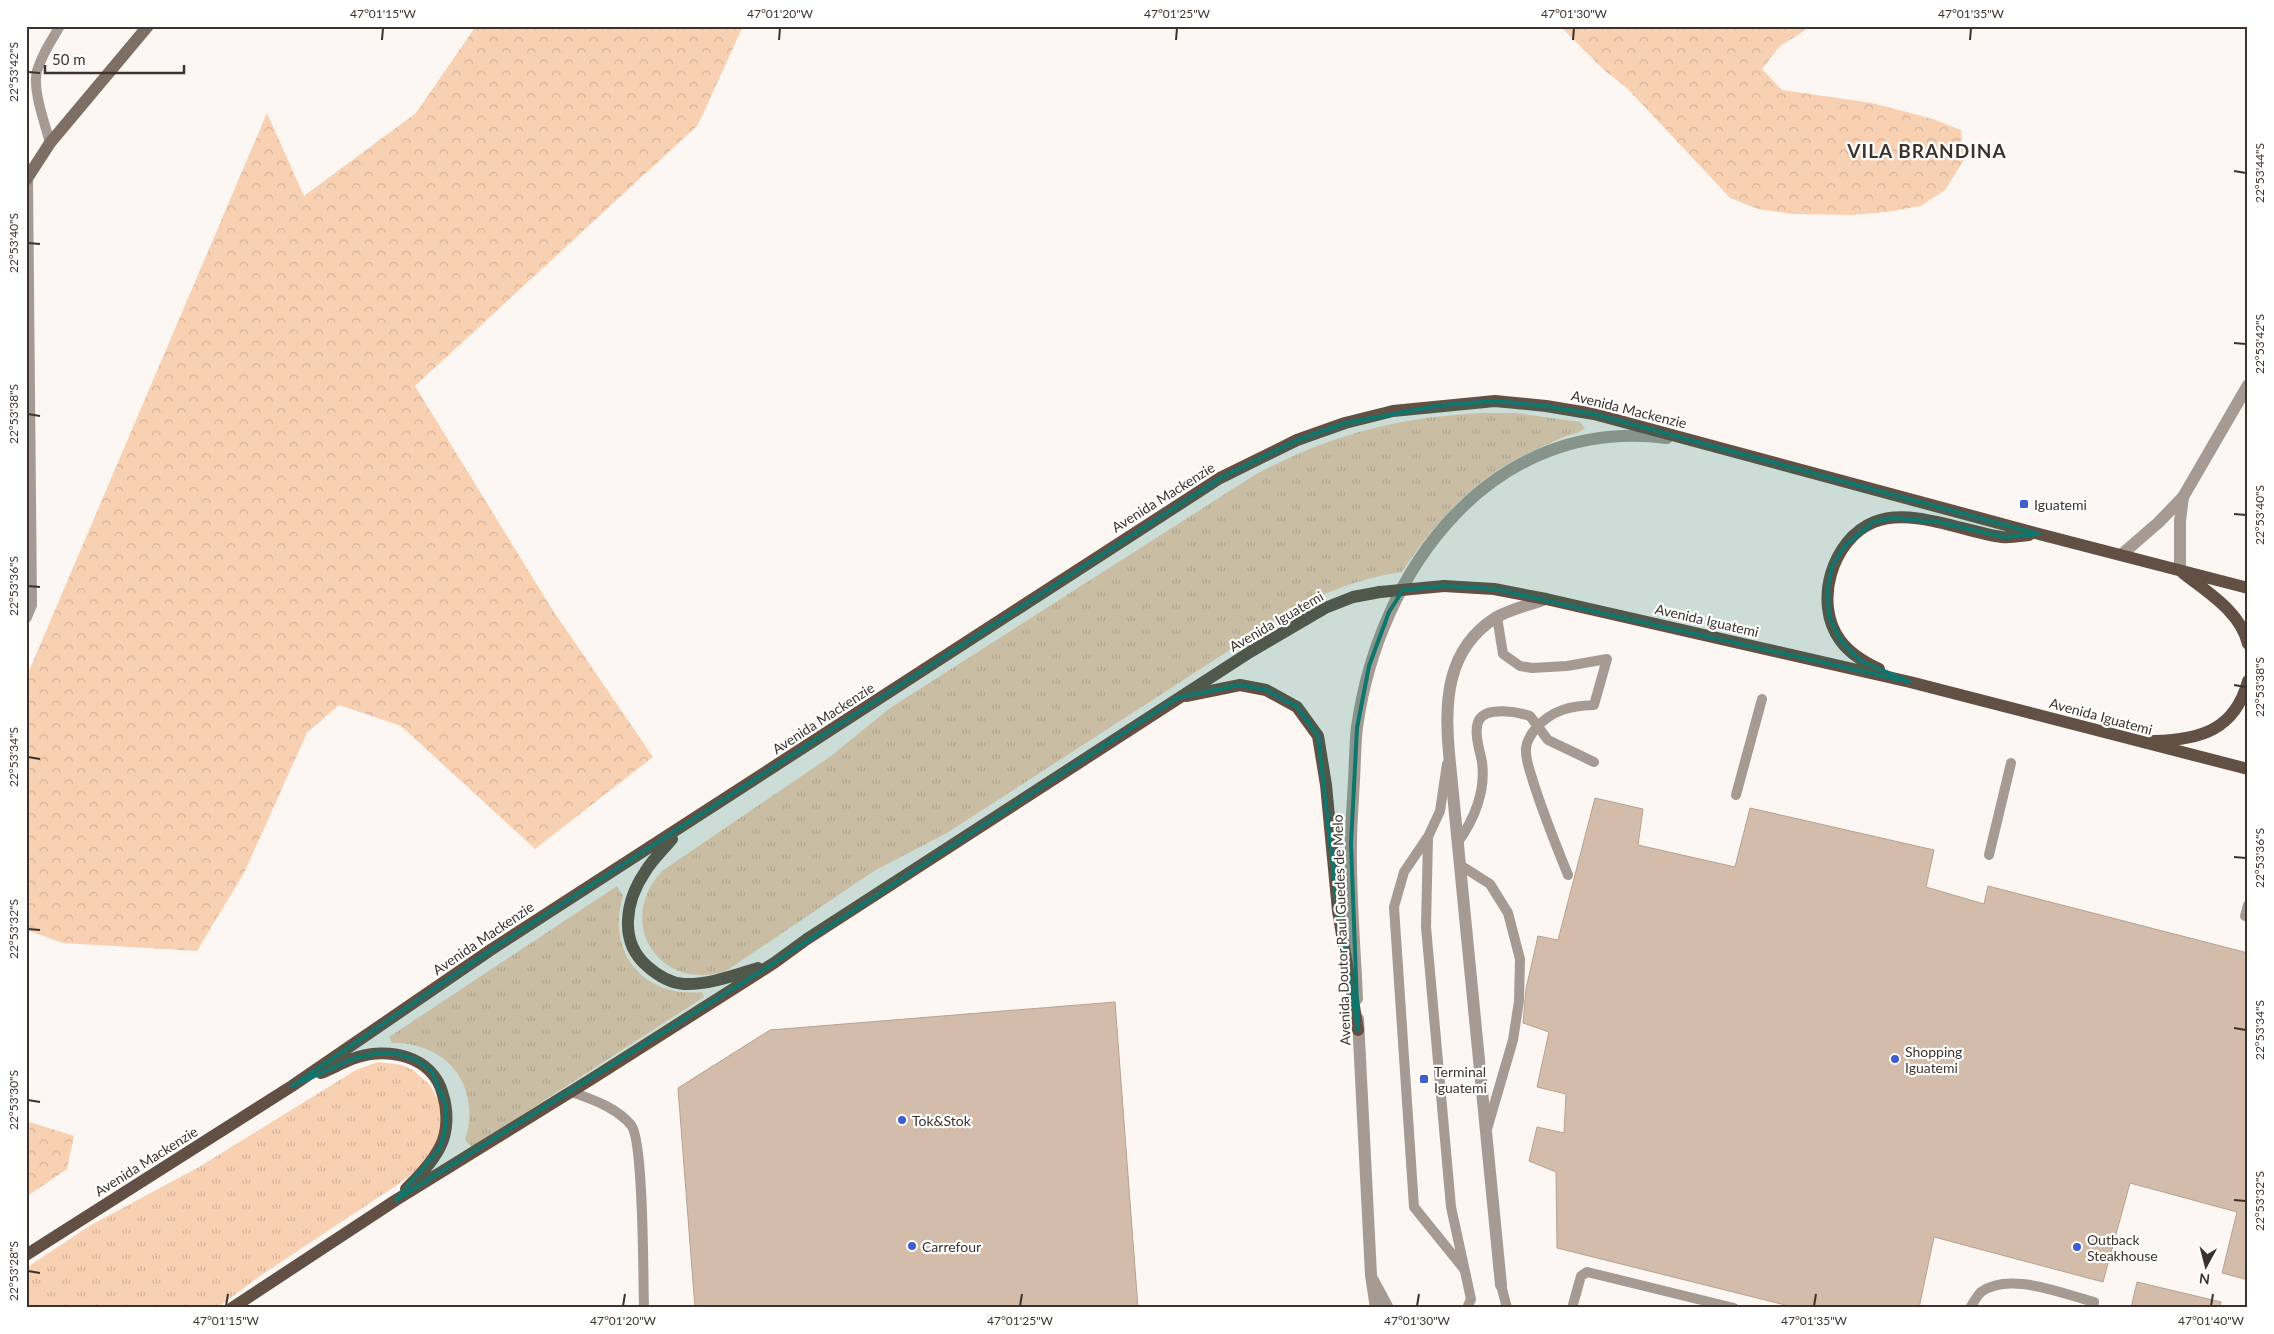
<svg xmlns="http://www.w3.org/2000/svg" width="2274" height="1334" viewBox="0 0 2274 1334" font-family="Lato,sans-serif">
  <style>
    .grass { fill: url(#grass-tufts) }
    .forest { fill: url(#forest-crowns) }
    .building { fill: #d3bcaa; stroke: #b8a190 }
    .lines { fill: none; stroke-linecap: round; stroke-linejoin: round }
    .lane { stroke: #a59b93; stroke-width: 10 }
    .street { stroke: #a59b93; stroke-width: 12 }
    .secondary { stroke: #7d6f64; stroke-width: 12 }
    .primary { stroke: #615043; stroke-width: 12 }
    .primary-bridge { stroke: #615043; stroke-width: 12 }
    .marked { fill: #0f766e; fill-opacity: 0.2; stroke: #0f766e; stroke-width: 4; stroke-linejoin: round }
    .ticks { fill: none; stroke: #3d332c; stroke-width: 2 }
    .poi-dot { fill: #3e5dcf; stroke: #fff; stroke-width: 2 }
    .labels { text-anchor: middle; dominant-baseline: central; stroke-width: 4.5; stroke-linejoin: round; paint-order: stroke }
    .street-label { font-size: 14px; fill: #3d332c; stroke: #fff }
    .poi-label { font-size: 14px; fill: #3d332c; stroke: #fff; text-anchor: start }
    .district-label { font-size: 19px; font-weight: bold; letter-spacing: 1px; fill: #3d332c; stroke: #fff }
    .neatline { fill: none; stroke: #3d332c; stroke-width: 2 }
    .ticks-label { font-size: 12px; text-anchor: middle; fill: #3d332c }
  </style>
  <defs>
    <pattern id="grass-tufts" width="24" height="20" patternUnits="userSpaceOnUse" patternTransform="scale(1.25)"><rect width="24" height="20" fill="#f8d0b2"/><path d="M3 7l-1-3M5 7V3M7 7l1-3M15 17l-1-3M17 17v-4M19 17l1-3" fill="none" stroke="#d6b399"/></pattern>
    <pattern id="forest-crowns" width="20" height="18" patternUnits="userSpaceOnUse" patternTransform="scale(1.25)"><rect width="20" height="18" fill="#f8d0b2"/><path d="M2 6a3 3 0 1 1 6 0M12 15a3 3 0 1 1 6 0" fill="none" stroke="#d6b399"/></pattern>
  </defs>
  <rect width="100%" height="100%" fill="#fcf7f3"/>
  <path class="grass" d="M 1483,413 L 1516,413 L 1580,422 L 1585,428 C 1579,434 1571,434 1564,437 C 1550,443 1536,449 1522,456 C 1471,482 1433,525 1402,572 C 1362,578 1326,591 1290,611 L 947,833 L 874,871 L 726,971 C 660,993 614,923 662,871 L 831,756 L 890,708 L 1253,476 C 1328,435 1398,417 1483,413 Z
    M 617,886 L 623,896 C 606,952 643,998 702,992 L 704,997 L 472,1147 L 465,1140 C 482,1086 447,1042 392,1043 L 389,1037 Z
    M 378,1062 L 402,1065 L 413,1070 L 431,1086 L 441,1107 L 442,1120 L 437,1144 L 423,1164 L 400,1183 L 260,1276 L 217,1308 L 26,1308 L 26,1268 L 91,1225 L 199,1167 L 356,1070 Z"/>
  <path class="forest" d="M 476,26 L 743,26 L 698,125 L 415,386 L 550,606 L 653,757 L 535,849 L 401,726 L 339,705 L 307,733 L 244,873 L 197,951 L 63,943 L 26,930 L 26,678 L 267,113 L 304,196 L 416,113 Z
    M 1560,26 L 1808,26 L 1804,31 L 1780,46 L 1762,69 L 1782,90 L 1872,103 L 1933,119 L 1961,130 L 1964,160 L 1945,190 L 1921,206 L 1887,212 L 1853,215 L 1791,214 L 1758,209 L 1730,198 L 1627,88 L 1604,70 Z
    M 26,1121 L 74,1136 L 67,1169 L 26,1197 Z"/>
  <path class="building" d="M 1595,798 L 1643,809 L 1638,845 L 1735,867 L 1750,808 L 1934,850 L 1926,887 L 1984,904 L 1988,886 L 2248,953 L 2248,1280 L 2222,1273 L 2237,1212 L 2130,1183 L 2103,1282 L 1934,1237 L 1919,1308 L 1797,1308 L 1557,1248 L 1556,1172 L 1529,1161 L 1537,1127 L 1564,1133 L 1566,1094 L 1537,1087 L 1549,1032 L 1523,1023 L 1526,989 L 1538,936 L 1558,940 Z
    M 1115,1002 L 1138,1308 L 695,1308 L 678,1088 L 770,1030 Z
    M 2137,1282 L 2221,1302 L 2220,1308 L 2131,1308 Z"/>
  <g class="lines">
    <path class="lane" d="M 50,143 C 45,123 32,90 37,71 C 42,54 51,41 60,26
      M 1497,617 L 1503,654 L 1520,666 L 1532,668 L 1567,666 L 1607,659 L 1594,705 C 1570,706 1552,710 1536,728 C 1531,734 1527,740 1526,748 C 1525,758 1529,768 1532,778 C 1542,811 1555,843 1568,875
      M 1447,764 L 1440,811 L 1428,837 L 1426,927 L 1451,1207 L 1471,1299 L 1467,1308
      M 1736,795 L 1762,699
      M 1427,838 L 1404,872 L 1394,907 L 1414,1207 L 1464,1269
      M 1458,842 C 1474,820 1486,791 1482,762 C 1480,751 1473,731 1479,720 C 1487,706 1518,712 1530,716 L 1548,740 L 1594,762
      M 1989,855 L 2011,763
      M 1460,865 L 1490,884 L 1508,913 L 1520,959 L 1519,1001 L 1513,1040 L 1487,1129
      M 2245,916 L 2248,905
      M 572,1092 C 593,1100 616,1107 631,1125 C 644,1140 643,1280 644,1308
      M 1374,1280 L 1389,1308
      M 1501,1285 L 1507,1308
      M 1572,1308 L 1581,1276 L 1587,1272 L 1734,1308
      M 1970,1308 C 1973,1303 1977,1296 1981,1292 C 2009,1271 2063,1294 2094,1302 L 2093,1308"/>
    <path class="street" d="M 2121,555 L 2159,522 L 2183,497 L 2248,385
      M 2180,570 L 2180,521 L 2183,497
      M 26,617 L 31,605 L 27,179
      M 1357,999 C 1355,948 1350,896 1351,844 C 1351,823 1353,801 1354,780 C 1355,763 1355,744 1357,727 C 1379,570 1492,415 1667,438
      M 1358,1019 L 1371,1275 L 1376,1308
      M 1501,1285 L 1449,753 C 1444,701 1447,649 1495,618 C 1510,609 1530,605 1546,599"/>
    <path class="secondary" d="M 26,180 L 50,143 L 148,26"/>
    <path class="primary" d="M 2183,573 C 2207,592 2241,612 2248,644
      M 1444,586 L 1494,589 L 1546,599 L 1910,682 L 2248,769
      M 1879,669 C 1864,662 1850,654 1840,640 C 1813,603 1832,539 1874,522 C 1911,507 1965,532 2002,537 C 2011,538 2020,536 2029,535
      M 1186,696 L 1240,685 L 1266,690 L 1297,707 L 1318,736 L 1326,785 L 1338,911 L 1358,1030
      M 2154,741 C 2200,740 2235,730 2248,681
      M 672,839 C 663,850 652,860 645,872 C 626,900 618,941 647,966 C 657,975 669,983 684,984 C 709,985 735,975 758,968
      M 321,1073 C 331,1069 342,1063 352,1059 C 387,1046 433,1055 443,1095 C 448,1111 448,1132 440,1147 C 432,1163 418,1177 406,1189
      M 26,1255 L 292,1086 L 492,949 L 1220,478 L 1297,440 L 1345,423 L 1393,411 L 1495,401 L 1546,406 L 1594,414 L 2039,534 L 2248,588
      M 232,1308 L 396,1200 L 590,1080 L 774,963 L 807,939 L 1250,652 L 1325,608 L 1353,597 L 1380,592"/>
    <path class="primary-bridge" d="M 1380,592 L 1444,586"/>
  </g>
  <path class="marked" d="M 1495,401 L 1546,406 L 1594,414 L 2039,534 L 2004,537 L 1937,522 L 1892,518 L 1874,522 L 1845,546 L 1832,567 L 1828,589 L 1829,615 L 1840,639 L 1861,661 L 1910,682 L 1494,589 L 1444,586 L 1403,590 L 1389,612 L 1369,666 L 1357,728 L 1351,844 L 1358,1030 L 1338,911 L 1318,736 L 1297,707 L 1266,690 L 1240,685 L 1177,698 L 774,963 L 396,1200 L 440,1147 L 445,1129 L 446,1107 L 432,1072 L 416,1060 L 396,1054 L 375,1054 L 353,1059 L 292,1086 L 492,949 L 1220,478 L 1297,440 L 1345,423 L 1442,405 Z"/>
  <path class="ticks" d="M 382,40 L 383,28M 779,40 L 780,28M 1176,40 L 1177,28M 1573,40 L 1574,28M 1970,40 L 1971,28M 28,72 L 40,73M 2234,171 L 2246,173M 28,243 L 40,244M 2234,343 L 2246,344M 28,414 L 40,416M 2234,514 L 2246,515M 28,586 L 40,587M 2234,685 L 2246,687M 28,757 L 40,759M 2234,857 L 2246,858M 28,929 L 40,930M 2234,1028 L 2246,1030M 28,1100 L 40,1102M 2234,1200 L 2246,1201M 28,1271 L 40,1273M 226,1306 L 228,1294M 623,1306 L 625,1294M 1020,1306 L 1022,1294M 1417,1306 L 1419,1294M 1814,1306 L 1816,1294M 2211,1306 L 2213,1294"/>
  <g class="poi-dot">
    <rect x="2019" y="499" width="10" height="10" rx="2.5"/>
    <circle cx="1895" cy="1059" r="5"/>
    <rect x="1419" y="1074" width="10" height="10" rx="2.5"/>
    <circle cx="902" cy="1120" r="5"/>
    <circle cx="912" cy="1246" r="5"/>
    <circle cx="2077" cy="1247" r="5"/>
  </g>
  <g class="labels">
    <g class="street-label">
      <text transform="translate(1629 409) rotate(14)">Avenida Mackenzie</text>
      <text transform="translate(1163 497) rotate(-32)">Avenida Mackenzie</text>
      <text transform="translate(1707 620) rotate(13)">Avenida Iguatemi</text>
      <text transform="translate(1276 621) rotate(-30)">Avenida Iguatemi</text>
      <text transform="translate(2101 716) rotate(15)">Avenida Iguatemi</text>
      <text transform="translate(823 718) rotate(-33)">Avenida Mackenzie</text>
      <text transform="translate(1341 930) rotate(-92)">Avenida Doutor Raul Guedes de Melo</text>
      <text transform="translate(483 938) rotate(-34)">Avenida Mackenzie</text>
      <text transform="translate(146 1161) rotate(-32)">Avenida Mackenzie</text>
    </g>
    <g class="poi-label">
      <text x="2034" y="504">Iguatemi</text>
      <text x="1905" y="1051">Shopping<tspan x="1905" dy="16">Iguatemi</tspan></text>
      <text x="1434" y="1071">Terminal<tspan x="1434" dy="16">Iguatemi</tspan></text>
      <text x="912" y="1120">Tok&amp;Stok</text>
      <text x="2087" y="1239">Outback<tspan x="2087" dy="16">Steakhouse</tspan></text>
      <text x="922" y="1246">Carrefour</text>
    </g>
    <g class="district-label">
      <text x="1927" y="150">VILA BRANDINA</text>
    </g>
  </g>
  <rect width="2274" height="1334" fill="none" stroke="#ffffff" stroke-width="55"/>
  <g transform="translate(2206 1266) rotate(187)" stroke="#ffffff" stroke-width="4" paint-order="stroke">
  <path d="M0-4L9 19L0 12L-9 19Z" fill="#3d332c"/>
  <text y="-8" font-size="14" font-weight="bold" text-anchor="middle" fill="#3d332c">N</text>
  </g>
  <path d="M45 65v8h139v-8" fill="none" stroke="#3d332c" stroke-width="2.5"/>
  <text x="52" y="65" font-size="15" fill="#3d332c" stroke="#ffffff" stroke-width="4" paint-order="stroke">50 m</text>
  <rect x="28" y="28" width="2218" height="1278" class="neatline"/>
  <g class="ticks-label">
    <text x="383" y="18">47°01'15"W</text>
    <text x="780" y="18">47°01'20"W</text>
    <text x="1177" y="18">47°01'25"W</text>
    <text x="1574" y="18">47°01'30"W</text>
    <text x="1971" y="18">47°01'35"W</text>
    <text transform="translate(14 72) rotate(-90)" y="4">22°53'42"S</text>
    <text transform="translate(2260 173) rotate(-90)" y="4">22°53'44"S</text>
    <text transform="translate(14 243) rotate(-90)" y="4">22°53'40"S</text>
    <text transform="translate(2260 344) rotate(-90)" y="4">22°53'42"S</text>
    <text transform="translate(14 414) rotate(-90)" y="4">22°53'38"S</text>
    <text transform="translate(2260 515) rotate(-90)" y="4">22°53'40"S</text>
    <text transform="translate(14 586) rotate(-90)" y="4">22°53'36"S</text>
    <text transform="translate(2260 687) rotate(-90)" y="4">22°53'38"S</text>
    <text transform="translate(14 757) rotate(-90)" y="4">22°53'34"S</text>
    <text transform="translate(2260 858) rotate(-90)" y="4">22°53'36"S</text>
    <text transform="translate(14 929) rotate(-90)" y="4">22°53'32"S</text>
    <text transform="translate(2260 1030) rotate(-90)" y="4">22°53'34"S</text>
    <text transform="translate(14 1100) rotate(-90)" y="4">22°53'30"S</text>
    <text transform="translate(2260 1201) rotate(-90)" y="4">22°53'32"S</text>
    <text transform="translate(14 1271) rotate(-90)" y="4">22°53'28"S</text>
    <text x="226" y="1325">47°01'15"W</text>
    <text x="623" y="1325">47°01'20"W</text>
    <text x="1020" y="1325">47°01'25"W</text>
    <text x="1417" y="1325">47°01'30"W</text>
    <text x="1814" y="1325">47°01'35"W</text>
    <text x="2211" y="1325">47°01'40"W</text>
  </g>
</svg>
